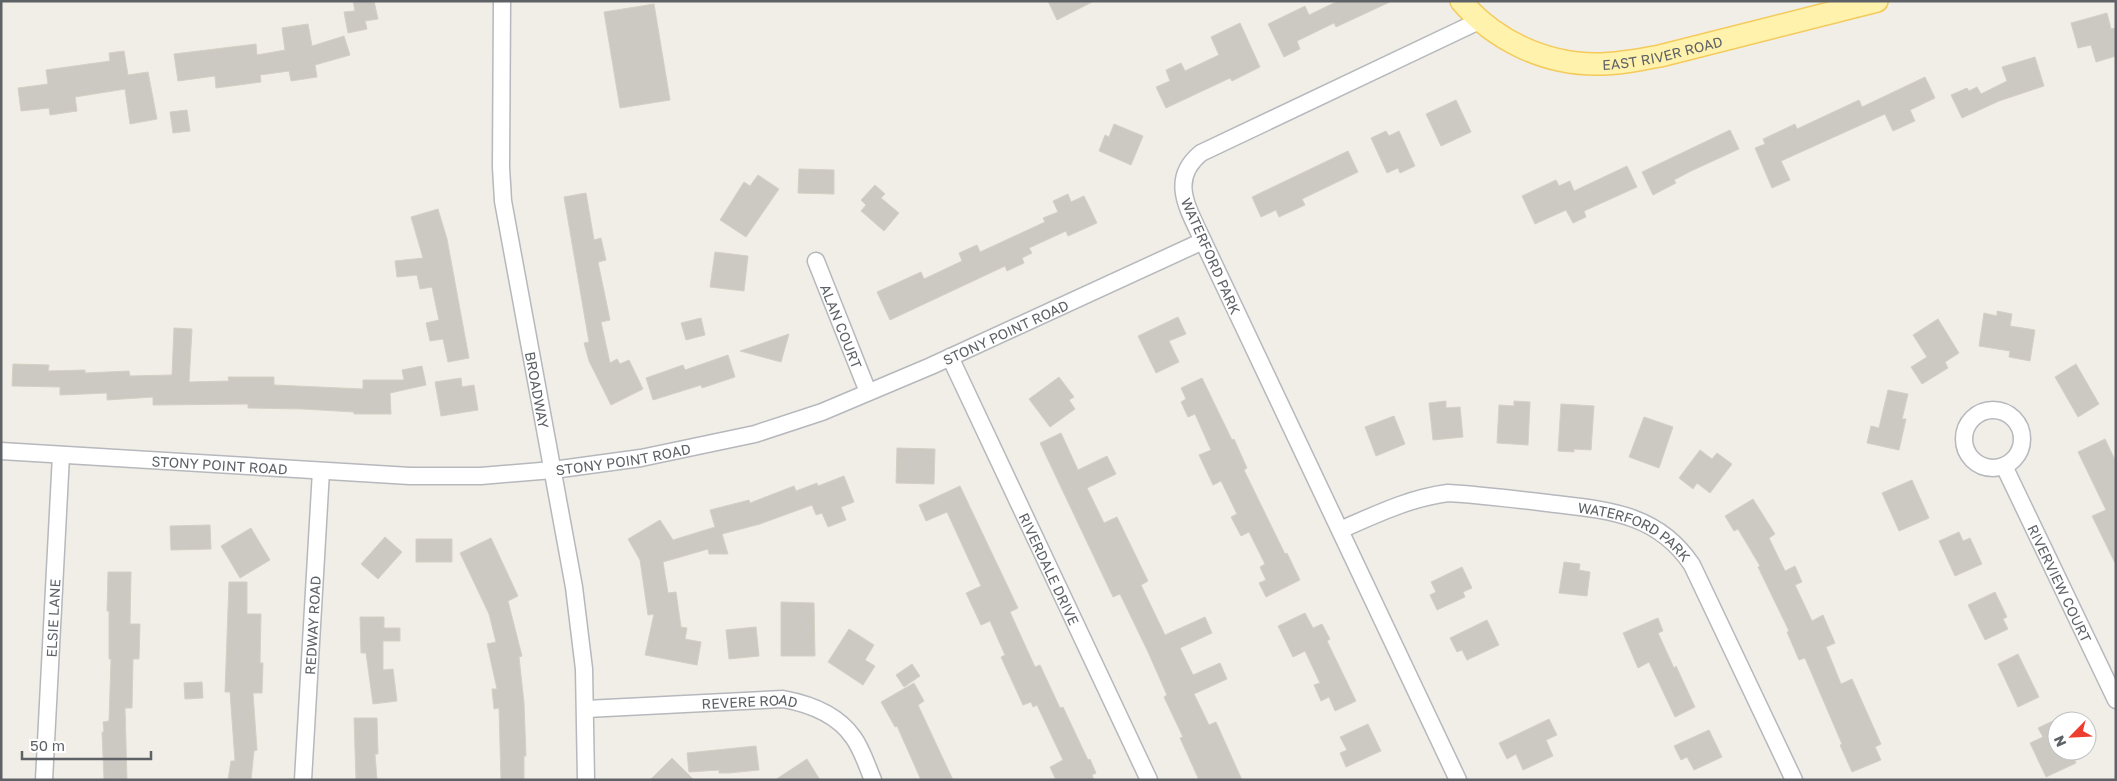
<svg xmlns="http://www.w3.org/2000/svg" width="2117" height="781" viewBox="0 0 2117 781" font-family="'Golos Text',sans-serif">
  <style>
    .building { fill: #ccc9c3; stroke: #d5d0c4 }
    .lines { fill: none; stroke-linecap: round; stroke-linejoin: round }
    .minor-casing { stroke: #b6b8bd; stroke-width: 19 }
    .major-casing { stroke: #f4ca5b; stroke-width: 24 }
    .minor { stroke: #fff; stroke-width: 16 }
    .major { stroke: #fff2ac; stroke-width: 21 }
    .labels { text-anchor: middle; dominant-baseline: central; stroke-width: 4; stroke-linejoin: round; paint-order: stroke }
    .street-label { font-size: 14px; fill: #5e6267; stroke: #fff }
  </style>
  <rect width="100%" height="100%" fill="#f0eee6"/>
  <path class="building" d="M 353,1 L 374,1 L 378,19 L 365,21 L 367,29 L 348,33 L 344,12 L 355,11 Z
    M 1048,1 L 1094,1 L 1057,20 Z
    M 1338,1 L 1392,1 L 1336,27 L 1334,23 L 1297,41 L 1300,49 L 1284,57 L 1268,24 L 1305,6 L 1309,15 Z
    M 654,4 L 670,100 L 620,108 L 604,12 Z
    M 2107,13 L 2111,29 L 2116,28 L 2116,56 L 2096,62 L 2091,45 L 2078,48 L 2071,23 Z
    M 1240,23 L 1260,67 L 1232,81 L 1230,78 L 1166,108 L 1156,87 L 1170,81 L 1166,70 L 1181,63 L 1185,71 L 1219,55 L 1211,37 Z
    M 308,24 L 312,46 L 344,36 L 350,55 L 315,65 L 317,77 L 291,81 L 289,71 L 260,75 L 261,82 L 216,88 L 215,76 L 178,81 L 174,54 L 256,44 L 257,55 L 285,50 L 282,28 Z
    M 124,51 L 128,75 L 148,72 L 157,119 L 130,124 L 125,89 L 75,97 L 77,111 L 50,115 L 49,108 L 21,111 L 18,88 L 48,84 L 46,70 L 110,61 L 109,53 Z
    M 2035,57 L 2044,86 L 1999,101 L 1962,118 L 1951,95 L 1967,88 L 1969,91 L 1977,87 L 1981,94 L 2007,81 L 2002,67 Z
    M 1925,77 L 1935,98 L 1910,110 L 1915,121 L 1893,131 L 1885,114 L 1781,161 L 1790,180 L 1772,188 L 1755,148 L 1765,144 L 1763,139 L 1795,124 L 1797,129 L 1859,100 L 1862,107 Z
    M 1456,100 L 1471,132 L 1441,146 L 1426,114 Z
    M 187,110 L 190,131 L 173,133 L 170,112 Z
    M 1114,124 L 1143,136 L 1131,165 L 1099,151 L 1105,135 L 1109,137 Z
    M 1730,130 L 1739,149 L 1691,171 L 1674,180 L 1676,183 L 1653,195 L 1642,172 Z
    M 1386,131 L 1389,136 L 1399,131 L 1415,166 L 1400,173 L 1398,168 L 1387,173 L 1371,138 Z
    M 1348,151 L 1358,172 L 1302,199 L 1305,205 L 1279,217 L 1276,210 L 1261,217 L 1252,197 Z
    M 1627,166 L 1637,187 L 1584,211 L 1586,217 L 1573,223 L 1566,210 L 1535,224 L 1522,196 L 1556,180 L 1559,186 L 1570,181 L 1574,191 Z
    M 799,169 L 834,170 L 834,194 L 798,193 Z
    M 758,175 L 779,189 L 746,237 L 720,220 L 744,182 L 750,186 Z
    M 875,185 L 885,194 L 881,198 L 899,213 L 884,231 L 861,211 L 866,205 L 861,200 Z
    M 586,193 L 594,240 L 601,238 L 606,260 L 598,262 L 610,320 L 601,322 L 610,363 L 617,359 L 620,364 L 629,360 L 643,389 L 611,405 L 589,361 L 584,343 L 589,342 L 564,197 Z
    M 1068,194 L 1071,202 L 1084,196 L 1097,223 L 1068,236 L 1066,231 L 1029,248 L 1032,253 L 1022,258 L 1024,263 L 1007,271 L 1005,266 L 890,320 L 877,292 L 921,272 L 924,279 L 962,261 L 959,253 L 977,245 L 980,252 L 1045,222 L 1043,218 L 1058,212 L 1053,201 Z
    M 438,209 L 447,239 L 469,358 L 448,362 L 443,339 L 430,341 L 426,323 L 439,320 L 432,287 L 420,289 L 417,275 L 397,277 L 395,261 L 423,258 L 411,217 Z
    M 715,252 L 748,256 L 744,291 L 710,287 Z
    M 1997,311 L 2012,314 L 2010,326 L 2035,330 L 2030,361 L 2009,357 L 2010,351 L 1979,346 L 1984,313 L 1997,316 Z
    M 1178,317 L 1186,334 L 1169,341 L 1179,362 L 1156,373 L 1138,336 Z
    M 701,318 L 705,335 L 686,340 L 681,323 Z
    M 1938,319 L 1959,353 L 1945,362 L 1948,368 L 1922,384 L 1911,367 L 1927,357 L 1913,335 Z
    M 174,328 L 192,329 L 189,382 L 229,381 L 228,377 L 274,377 L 274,385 L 363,389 L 363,380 L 404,380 L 402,370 L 422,366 L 426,385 L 390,393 L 391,414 L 354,414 L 354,412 L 303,409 L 248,408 L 248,404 L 153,405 L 153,397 L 107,400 L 107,393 L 60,395 L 60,387 L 12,386 L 13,364 L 49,365 L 48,371 L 85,370 L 85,373 L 129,371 L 130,376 L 172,375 Z
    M 789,334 L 781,362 L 740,351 Z
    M 728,355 L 735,377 L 702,388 L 701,385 L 653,400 L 646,378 L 683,365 L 685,370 Z
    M 2076,364 L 2099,404 L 2078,417 L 2055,377 Z
    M 1059,377 L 1074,397 L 1069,400 L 1075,409 L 1050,427 L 1029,399 Z
    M 461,378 L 462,387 L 474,385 L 478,410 L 441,416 L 435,382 Z
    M 1202,378 L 1232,440 L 1234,439 L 1247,468 L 1244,470 L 1285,554 L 1287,553 L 1300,580 L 1266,597 L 1259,583 L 1266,580 L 1260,567 L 1265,564 L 1249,532 L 1241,536 L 1231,517 L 1237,514 L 1221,481 L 1213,485 L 1199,455 L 1211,450 L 1195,414 L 1188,417 L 1181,402 L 1186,399 L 1181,388 Z
    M 1888,390 L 1908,394 L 1902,419 L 1906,419 L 1899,450 L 1867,443 L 1871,426 L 1879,428 Z
    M 1446,401 L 1446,408 L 1460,407 L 1463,437 L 1433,440 L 1429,403 Z
    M 1514,401 L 1530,402 L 1528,445 L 1497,443 L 1499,405 L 1514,406 Z
    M 1561,404 L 1594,406 L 1591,450 L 1574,449 L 1574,452 L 1558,451 Z
    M 1394,416 L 1405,444 L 1376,456 L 1365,427 Z
    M 1644,417 L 1673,427 L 1659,468 L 1629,457 Z
    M 1061,433 L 1078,470 L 1107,456 L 1116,474 L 1087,488 L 1104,523 L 1117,517 L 1148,581 L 1141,585 L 1165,635 L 1205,617 L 1212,633 L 1180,648 L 1193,675 L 1220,663 L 1227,679 L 1194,694 L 1209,725 L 1216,722 L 1242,780 L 1199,780 L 1180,738 L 1183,737 L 1164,697 L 1167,695 L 1148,652 L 1120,594 L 1113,597 L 1040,443 Z
    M 2105,439 L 2116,462 L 2116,565 L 2092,516 L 2106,510 L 2078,452 Z
    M 897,448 L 935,449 L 934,484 L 896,483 Z
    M 1700,450 L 1712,459 L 1717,453 L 1732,464 L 1710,493 L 1697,483 L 1693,489 L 1679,478 Z
    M 844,476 L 854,502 L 841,507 L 846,520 L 828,527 L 822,513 L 816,515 L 812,505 L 760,524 L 722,534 L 728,554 L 709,554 L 708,549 L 663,562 L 668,593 L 676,592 L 681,627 L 687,628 L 685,639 L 701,642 L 697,665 L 645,655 L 654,614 L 648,615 L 640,560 L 628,539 L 660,520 L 673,540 L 715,527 L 710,510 L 749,500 L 750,503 L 794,486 L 796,491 L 817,483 L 818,486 Z
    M 1912,480 L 1929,518 L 1899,531 L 1882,493 Z
    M 960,486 L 1018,608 L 1010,612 L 1035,667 L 1040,665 L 1060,708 L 1063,707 L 1088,760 L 1090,759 L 1096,773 L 1092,775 L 1094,780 L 1056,780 L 1050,767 L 1063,760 L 1037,705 L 1033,707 L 1031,702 L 1023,705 L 1001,657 L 1005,655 L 990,621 L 981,625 L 966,593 L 981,586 L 947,512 L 926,521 L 919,505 Z
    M 1753,499 L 1775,534 L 1769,538 L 1785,571 L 1795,566 L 1802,582 L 1795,585 L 1812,621 L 1823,615 L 1835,643 L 1826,647 L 1841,684 L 1852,679 L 1881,744 L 1875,747 L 1881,760 L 1852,772 L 1840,745 L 1842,744 L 1805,658 L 1799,660 L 1787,632 L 1789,631 L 1758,567 L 1760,566 L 1738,529 L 1734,531 L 1725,516 Z
    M 210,525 L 211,549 L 171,550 L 170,526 Z
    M 251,528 L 270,560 L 240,578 L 221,546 Z
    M 1959,532 L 1963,541 L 1970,538 L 1982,564 L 1955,576 L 1939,541 Z
    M 385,537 L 402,552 L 378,579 L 361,564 Z
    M 491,538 L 518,596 L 508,601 L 522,656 L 519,657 L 524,703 L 526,756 L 524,756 L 524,780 L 501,780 L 499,708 L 494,709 L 492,689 L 497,689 L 487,644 L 496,642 L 489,614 L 460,553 Z
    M 416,539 L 452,539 L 452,562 L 416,562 Z
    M 1564,562 L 1580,564 L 1579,570 L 1590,572 L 1587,596 L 1559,593 Z
    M 1462,567 L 1472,588 L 1463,592 L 1465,597 L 1437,610 L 1430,595 L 1436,592 L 1431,582 Z
    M 108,572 L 131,572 L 130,624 L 140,624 L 139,659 L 133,659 L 132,708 L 125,708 L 127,780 L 104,780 L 102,732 L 104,732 L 103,722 L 109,721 L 111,659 L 109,659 L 109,611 L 107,611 Z
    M 229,582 L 247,582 L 247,614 L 261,614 L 260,663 L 263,663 L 262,693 L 253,693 L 257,750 L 254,751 L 251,780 L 228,780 L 231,761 L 235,761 L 230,692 L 225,692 Z
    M 1995,592 L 2007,617 L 2003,619 L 2008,629 L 1985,640 L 1968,605 Z
    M 781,602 L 814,603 L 815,656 L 781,656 Z
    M 1305,613 L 1313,628 L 1322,624 L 1330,639 L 1327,641 L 1356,701 L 1335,711 L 1329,697 L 1321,701 L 1314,685 L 1320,683 L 1305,651 L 1293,657 L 1278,626 Z
    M 360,617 L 384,617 L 384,628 L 400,628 L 400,641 L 383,641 L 383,670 L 393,669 L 397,701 L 373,704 L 366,653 L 361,653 Z
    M 1658,618 L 1663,631 L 1658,633 L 1674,668 L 1676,666 L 1695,707 L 1675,717 L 1649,662 L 1638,668 L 1623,633 Z
    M 1487,620 L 1499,645 L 1467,660 L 1462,650 L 1457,652 L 1450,638 Z
    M 756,627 L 759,656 L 729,659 L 726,630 Z
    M 849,629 L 874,645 L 865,660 L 875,666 L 863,685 L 828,662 Z
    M 2018,654 L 2039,697 L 2018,707 L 1998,664 Z
    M 912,664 L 920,676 L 904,687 L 896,675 Z
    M 202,682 L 203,698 L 185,699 L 184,683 Z
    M 914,683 L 924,701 L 918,705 L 953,780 L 921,780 L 897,726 L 895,727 L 881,702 Z
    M 354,718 L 377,718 L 378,754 L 375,754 L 377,780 L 356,780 Z
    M 1549,719 L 1557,735 L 1546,740 L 1553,756 L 1523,770 L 1516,754 L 1507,759 L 1499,743 Z
    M 2057,719 L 2057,751 L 2070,751 L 2076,763 L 2046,777 L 2030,743 L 2043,737 L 2038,728 Z
    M 1368,724 L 1381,751 L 1346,767 L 1340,753 L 1347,750 L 1340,737 Z
    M 1709,730 L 1722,757 L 1694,770 L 1687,757 L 1681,760 L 1674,746 Z
    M 756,746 L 759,770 L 729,773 L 719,773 L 719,770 L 689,772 L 687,753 Z
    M 672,758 L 694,780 L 650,780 Z
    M 807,759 L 820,780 L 775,780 Z"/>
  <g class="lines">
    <g class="minor-casing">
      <g id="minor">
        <path id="s1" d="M 502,1 L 501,167 L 503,201 L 574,587 L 584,669 L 586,780"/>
        <path id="s2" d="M 816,261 L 868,392"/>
        <path id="s3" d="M 950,357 L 1149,780"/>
        <circle cx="1993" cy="439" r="29"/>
        <path id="s4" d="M 1,451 L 410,476 L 481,476 L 553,470 L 641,458 L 755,434 L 822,412 L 931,366 L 1203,241"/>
        <path id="s5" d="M 2004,466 L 2116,700"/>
        <path id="s6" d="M 1340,530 C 1375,515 1409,498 1448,493 C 1481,495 1514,499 1547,503 C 1605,510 1657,512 1692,565 L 1794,780"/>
        <path id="s7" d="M 586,709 L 783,699 C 810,704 837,714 853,737 C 862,749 867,766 873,780"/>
        <path id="s8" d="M 44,780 L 61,455"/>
        <path id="s9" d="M 303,780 L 321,471"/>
        <path d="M 1458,780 L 1203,241 C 1189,210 1168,180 1201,153 L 1479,21"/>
      </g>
    </g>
    <g class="major-casing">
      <g id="major">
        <path id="s10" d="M 1461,1 C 1494,40 1544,64 1596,64 C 1618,64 1639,60 1660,56 L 1877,1"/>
      </g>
    </g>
    <use href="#minor" class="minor"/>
    <use href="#major" class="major"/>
  </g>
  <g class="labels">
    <g class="street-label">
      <text stroke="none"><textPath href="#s10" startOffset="221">EAST RIVER ROAD</textPath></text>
      <text transform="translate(1211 256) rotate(66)">WATERFORD PARK</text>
      <text stroke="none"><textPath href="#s2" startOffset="70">ALAN COURT</textPath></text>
      <text stroke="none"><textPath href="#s4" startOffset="1029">STONY POINT ROAD</textPath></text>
      <text stroke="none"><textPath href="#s1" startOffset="392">BROADWAY</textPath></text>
      <text stroke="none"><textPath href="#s4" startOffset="624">STONY POINT ROAD</textPath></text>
      <text stroke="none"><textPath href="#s4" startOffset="219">STONY POINT ROAD</textPath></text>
      <text stroke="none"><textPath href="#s6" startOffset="308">WATERFORD PARK</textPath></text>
      <text stroke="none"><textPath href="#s3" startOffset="234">RIVERDALE DRIVE</textPath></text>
      <text stroke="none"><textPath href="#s5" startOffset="130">RIVERVIEW COURT</textPath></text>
      <text stroke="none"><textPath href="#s8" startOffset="162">ELSIE LANE</textPath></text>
      <text stroke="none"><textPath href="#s9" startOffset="155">REDWAY ROAD</textPath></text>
      <text stroke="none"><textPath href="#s7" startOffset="164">REVERE ROAD</textPath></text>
    </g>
  </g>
  <rect width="2117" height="781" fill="none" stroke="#5e6267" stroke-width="5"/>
  <g transform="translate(2072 736) rotate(246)"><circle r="24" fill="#ffffff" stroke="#bfc0c2"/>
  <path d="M0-4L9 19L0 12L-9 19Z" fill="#ec3f30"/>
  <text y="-8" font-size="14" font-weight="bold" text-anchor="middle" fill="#5e6267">N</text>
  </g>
  <path d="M22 751v8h129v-8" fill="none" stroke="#5e6267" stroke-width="2.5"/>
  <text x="30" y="751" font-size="15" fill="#5e6267" stroke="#ffffff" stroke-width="4" paint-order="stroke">50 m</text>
</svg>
